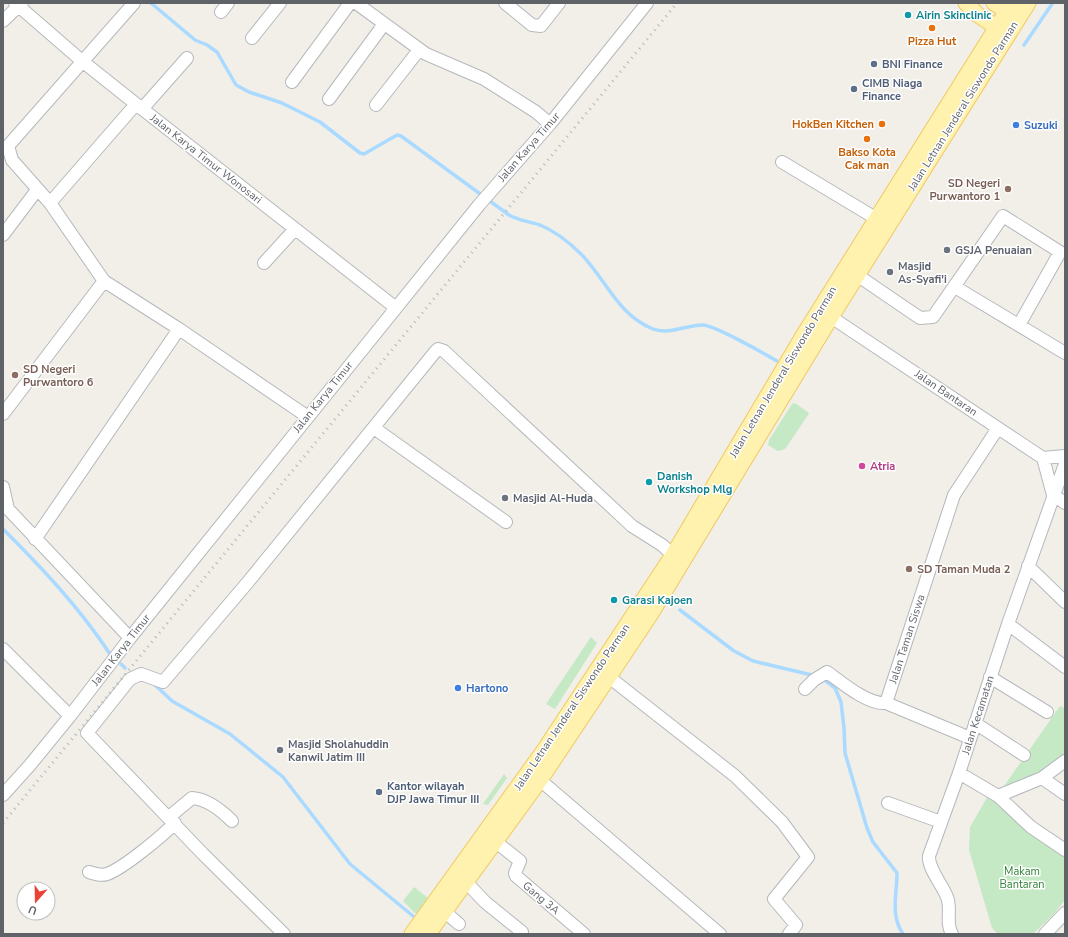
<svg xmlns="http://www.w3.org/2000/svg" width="1068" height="937" viewBox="0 0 1068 937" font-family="'Nunito Sans',sans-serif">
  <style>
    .green { fill: #c5e8c5 }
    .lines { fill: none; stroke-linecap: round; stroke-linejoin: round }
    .stream { stroke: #aadaff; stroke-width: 3.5 }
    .minor-casing { stroke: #b5b8bc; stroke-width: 14 }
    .major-casing { stroke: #f2c960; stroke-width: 17 }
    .minor { stroke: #fff; stroke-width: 12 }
    .major { stroke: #fff2af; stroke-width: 15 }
    .rail { stroke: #b6b7b8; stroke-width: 3; stroke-dasharray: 1 5; stroke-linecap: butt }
    .culture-dot { fill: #0f9aa8; stroke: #fff; stroke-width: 1.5 }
    .food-dot { fill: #e8710a; stroke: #fff; stroke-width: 1.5 }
    .service-dot { fill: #5c6f8a; stroke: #fff; stroke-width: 1.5 }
    .shop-dot { fill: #3f7fe0; stroke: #fff; stroke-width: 1.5 }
    .education-dot { fill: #8d6e63; stroke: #fff; stroke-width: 1.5 }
    .worship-dot { fill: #6b7280; stroke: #fff; stroke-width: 1.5 }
    .hotel-dot { fill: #d1479c; stroke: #fff; stroke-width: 1.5 }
    .labels { text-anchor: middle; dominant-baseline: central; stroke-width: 3; stroke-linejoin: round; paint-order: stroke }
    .culture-label { font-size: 11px; font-weight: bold; fill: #0d838f; stroke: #fff; text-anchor: start }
    .food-label { font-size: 11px; font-weight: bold; fill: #c56008; stroke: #fff }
    .service-label { font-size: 11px; font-weight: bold; fill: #4e5e75; stroke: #fff; text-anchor: start }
    .street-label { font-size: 11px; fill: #5f6368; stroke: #fff }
    .shop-label { font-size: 11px; font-weight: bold; fill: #366cbe; stroke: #fff; text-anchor: start }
    .education-label { font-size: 11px; font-weight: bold; fill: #785e54; stroke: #fff; text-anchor: start }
    .worship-label { font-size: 11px; font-weight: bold; fill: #5b616d; stroke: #fff; text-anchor: start }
    .hotel-label { font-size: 11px; font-weight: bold; fill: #b23c85; stroke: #fff; text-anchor: start }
    .park-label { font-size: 11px; fill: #348238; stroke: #fff }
  </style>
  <rect width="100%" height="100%" fill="#f1efe8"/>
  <path class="green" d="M 795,403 L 809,413 L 808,415 L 785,449 L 778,451 L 768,445 L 769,440 L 792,404 Z
    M 591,637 L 597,643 L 555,709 L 546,704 Z
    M 1060,706 L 1065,708 L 1065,756 L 1040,774 L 1002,789 Z
    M 504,774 L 507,778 L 488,805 L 483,804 Z
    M 989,794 L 1065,855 L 1065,900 L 1053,915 L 1033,934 L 998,934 L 992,928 L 969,850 L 970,827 Z
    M 414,887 L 428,898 L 416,914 L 403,901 Z"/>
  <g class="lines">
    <path class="stream" d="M 151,3 L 195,40 L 207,45 L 217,52 L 236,85 L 249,92 L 282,103 L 320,122 L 360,153 L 364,154 L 397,135 L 401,136 L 509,215 C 519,221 529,221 540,225 C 555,231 571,244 582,255 C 606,280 618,315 653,329 C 669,335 686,325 703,325 C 714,325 765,354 777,361
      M 1024,45 L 1052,4
      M 3,529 C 42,568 79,607 110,654
      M 680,610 L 734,651 L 753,661 L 816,676
      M 121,664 L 125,668
      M 822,678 L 835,688 L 841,702 L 844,728 L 845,753 L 867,828 L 873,842 L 897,873 C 897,894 890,915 903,934
      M 153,683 L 172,701 L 230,734 L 283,777 L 350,864 L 413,916"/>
    <g class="minor-casing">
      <path id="minor" d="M 15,3 L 82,61 L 136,104 L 396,308
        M 356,3 L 426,54 L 484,79 L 536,112 L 550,124
        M 505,3 L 532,25 L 541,26 L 559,3
        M 221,12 L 228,3
        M 3,21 L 22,3
        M 252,38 L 280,3
        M 292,82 L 350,3
        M 329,99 L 384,24
        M 376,105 L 419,50
        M 142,109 L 187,58
        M 782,162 L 877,219
        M 50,203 L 136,104
        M 3,235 L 37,190
        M 264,263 L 295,229
        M 857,275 L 920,318 L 933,317 L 1003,216 L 1060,252 L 1019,325
        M 104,281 L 50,203 L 12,160 L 8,146 L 134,3
        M 955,287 L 1065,353
        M 831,317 L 1043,458 L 1065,456
        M 179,329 L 308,417
        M 3,414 L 104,281 L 179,329 L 35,539
        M 374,428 L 506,522
        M 1043,458 L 1053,495
        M 3,487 L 8,509 L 130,638
        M 1053,495 L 1065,503
        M 1028,566 L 1065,602
        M 1008,624 L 1065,667
        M 3,649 L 70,716
        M 609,677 L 735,776 L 782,822 L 808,857 L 774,899 L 796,925 L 789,934
        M 990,677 L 1047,712
        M 805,689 L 814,680 L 827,672 C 841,682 868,705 886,703
        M 975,723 L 1024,755
        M 970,738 L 886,703 L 954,495 L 998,428
        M 959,773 L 998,796 L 1042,778 L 1065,761
        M 1042,778 L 1065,794
        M 540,780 L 720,934
        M 3,795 L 30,765 L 70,716 L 130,638 L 479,205 L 550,124 L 647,3
        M 998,796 L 1031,827 L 1065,850
        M 888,803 L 941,822
        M 169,817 L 192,798 C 207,799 222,811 232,821
        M 496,842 L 520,861 L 515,873 L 516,876 L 584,934
        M 89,872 C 95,874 101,876 107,874 C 124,868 162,836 175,823
        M 467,883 L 485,902 L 522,932
        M 445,912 L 459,924
        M 284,934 L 203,854 L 87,733 L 130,679 L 141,674 L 163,682 L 248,582 L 435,352 L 438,349 L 444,351 L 632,526 L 662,545 L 673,555
        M 952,934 C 945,922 952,909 947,897 C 942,884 928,869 929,856 L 959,773 L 1008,624 L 1065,464
        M 1045,934 L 1065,913"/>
    </g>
    <g class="major-casing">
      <path id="major" d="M 966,3 L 978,15 L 1004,32
        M 994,3 L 1016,17
        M 412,934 L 545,749 L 673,555 L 803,336 L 1012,3
        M 428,934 L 540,780 L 650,615 L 831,317 L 1028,3"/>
    </g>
    <use href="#minor" class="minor"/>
    <use href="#major" class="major"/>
    <path class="rail" d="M 3,823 L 677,3"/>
  </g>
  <g class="culture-dot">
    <circle cx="908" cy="15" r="4"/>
    <circle cx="649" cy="482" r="4"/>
    <circle cx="614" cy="600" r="4"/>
  </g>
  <g class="food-dot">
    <circle cx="932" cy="28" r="4"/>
    <circle cx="882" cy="124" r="4"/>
    <circle cx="867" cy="139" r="4"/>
  </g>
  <g class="service-dot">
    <circle cx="874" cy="64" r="4"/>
    <circle cx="854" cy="89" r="4"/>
    <circle cx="379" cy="792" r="4"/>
  </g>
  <g class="shop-dot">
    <circle cx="1016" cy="125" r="4"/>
    <circle cx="458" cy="688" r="4"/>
  </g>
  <g class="education-dot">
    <circle cx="1008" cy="189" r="4"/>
    <circle cx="15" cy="375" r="4"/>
    <circle cx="909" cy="569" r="4"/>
  </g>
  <g class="worship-dot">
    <circle cx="947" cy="250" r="4"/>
    <circle cx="890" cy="272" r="4"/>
    <circle cx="505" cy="498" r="4"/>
    <circle cx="280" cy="750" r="4"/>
  </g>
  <circle class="hotel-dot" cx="862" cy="466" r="4"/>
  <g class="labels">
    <g class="culture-label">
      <text x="916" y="15">Airin Skinclinic</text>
      <text x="657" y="476">Danish<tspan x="657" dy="13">Workshop Mlg</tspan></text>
      <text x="622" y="600">Garasi Kajoen</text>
    </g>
    <g class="food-label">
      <text x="932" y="41">Pizza Hut</text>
      <text x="874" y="124" text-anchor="end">HokBen Kitchen</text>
      <text x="867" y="152">Bakso Kota<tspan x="867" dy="13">Cak man</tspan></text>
    </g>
    <g class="service-label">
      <text x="882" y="64">BNI Finance</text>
      <text x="862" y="83">CIMB Niaga<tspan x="862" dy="13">Finance</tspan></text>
      <text x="387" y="786">Kantor wilayah<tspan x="387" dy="13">DJP Jawa Timur III</tspan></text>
    </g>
    <g class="street-label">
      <text transform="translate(963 106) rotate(-58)">Jalan Letnan Jenderal Siswondo Parman</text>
      <text transform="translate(529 147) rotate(-49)">Jalan Karya Timur</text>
      <text transform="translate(206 159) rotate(38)">Jalan Karya Timur Wonosari</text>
      <text transform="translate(783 372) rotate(-59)">Jalan Letnan Jenderal Siswondo Parman</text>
      <text transform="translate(946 393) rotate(34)">Jalan Bantaran</text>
      <text transform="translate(323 397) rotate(-51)">Jalan Karya Timur</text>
      <text transform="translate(907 639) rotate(-72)">Jalan Taman Siswa</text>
      <text transform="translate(121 650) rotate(-52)">Jalan Karya Timur</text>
      <text transform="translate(572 707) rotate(-56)">Jalan Letnan Jenderal Siswondo Parman</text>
      <text transform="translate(978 715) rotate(-72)">Jalan Kecamatan</text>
      <text transform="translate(541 898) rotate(40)">Gang 3A</text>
    </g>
    <g class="shop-label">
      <text x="1024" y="125">Suzuki</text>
      <text x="466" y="688">Hartono</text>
    </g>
    <g class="education-label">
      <text x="1000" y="183" text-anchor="end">SD Negeri<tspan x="1000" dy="13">Purwantoro 1</tspan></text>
      <text x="23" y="369">SD Negeri<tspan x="23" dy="13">Purwantoro 6</tspan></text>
      <text x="917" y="569">SD Taman Muda 2</text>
    </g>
    <g class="worship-label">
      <text x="955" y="250">GSJA Penuaian</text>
      <text x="898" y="266">Masjid<tspan x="898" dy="13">As-Syafi'i</tspan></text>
      <text x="513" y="498">Masjid Al-Huda</text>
      <text x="288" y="744">Masjid Sholahuddin<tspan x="288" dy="13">Kanwil Jatim III</tspan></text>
    </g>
    <g class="hotel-label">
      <text x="870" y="466">Atria</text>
    </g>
    <g class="park-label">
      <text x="1022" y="871">Makam<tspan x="1022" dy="13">Bantaran</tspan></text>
    </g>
  </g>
  <rect width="1068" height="937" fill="none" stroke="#5f6368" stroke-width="8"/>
  <g transform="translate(36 901) rotate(200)"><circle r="19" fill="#ffffff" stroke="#bfc1c3"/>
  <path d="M0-3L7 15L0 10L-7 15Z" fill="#ea4335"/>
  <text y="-6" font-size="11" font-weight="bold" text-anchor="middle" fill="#5f6368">U</text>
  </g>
</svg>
